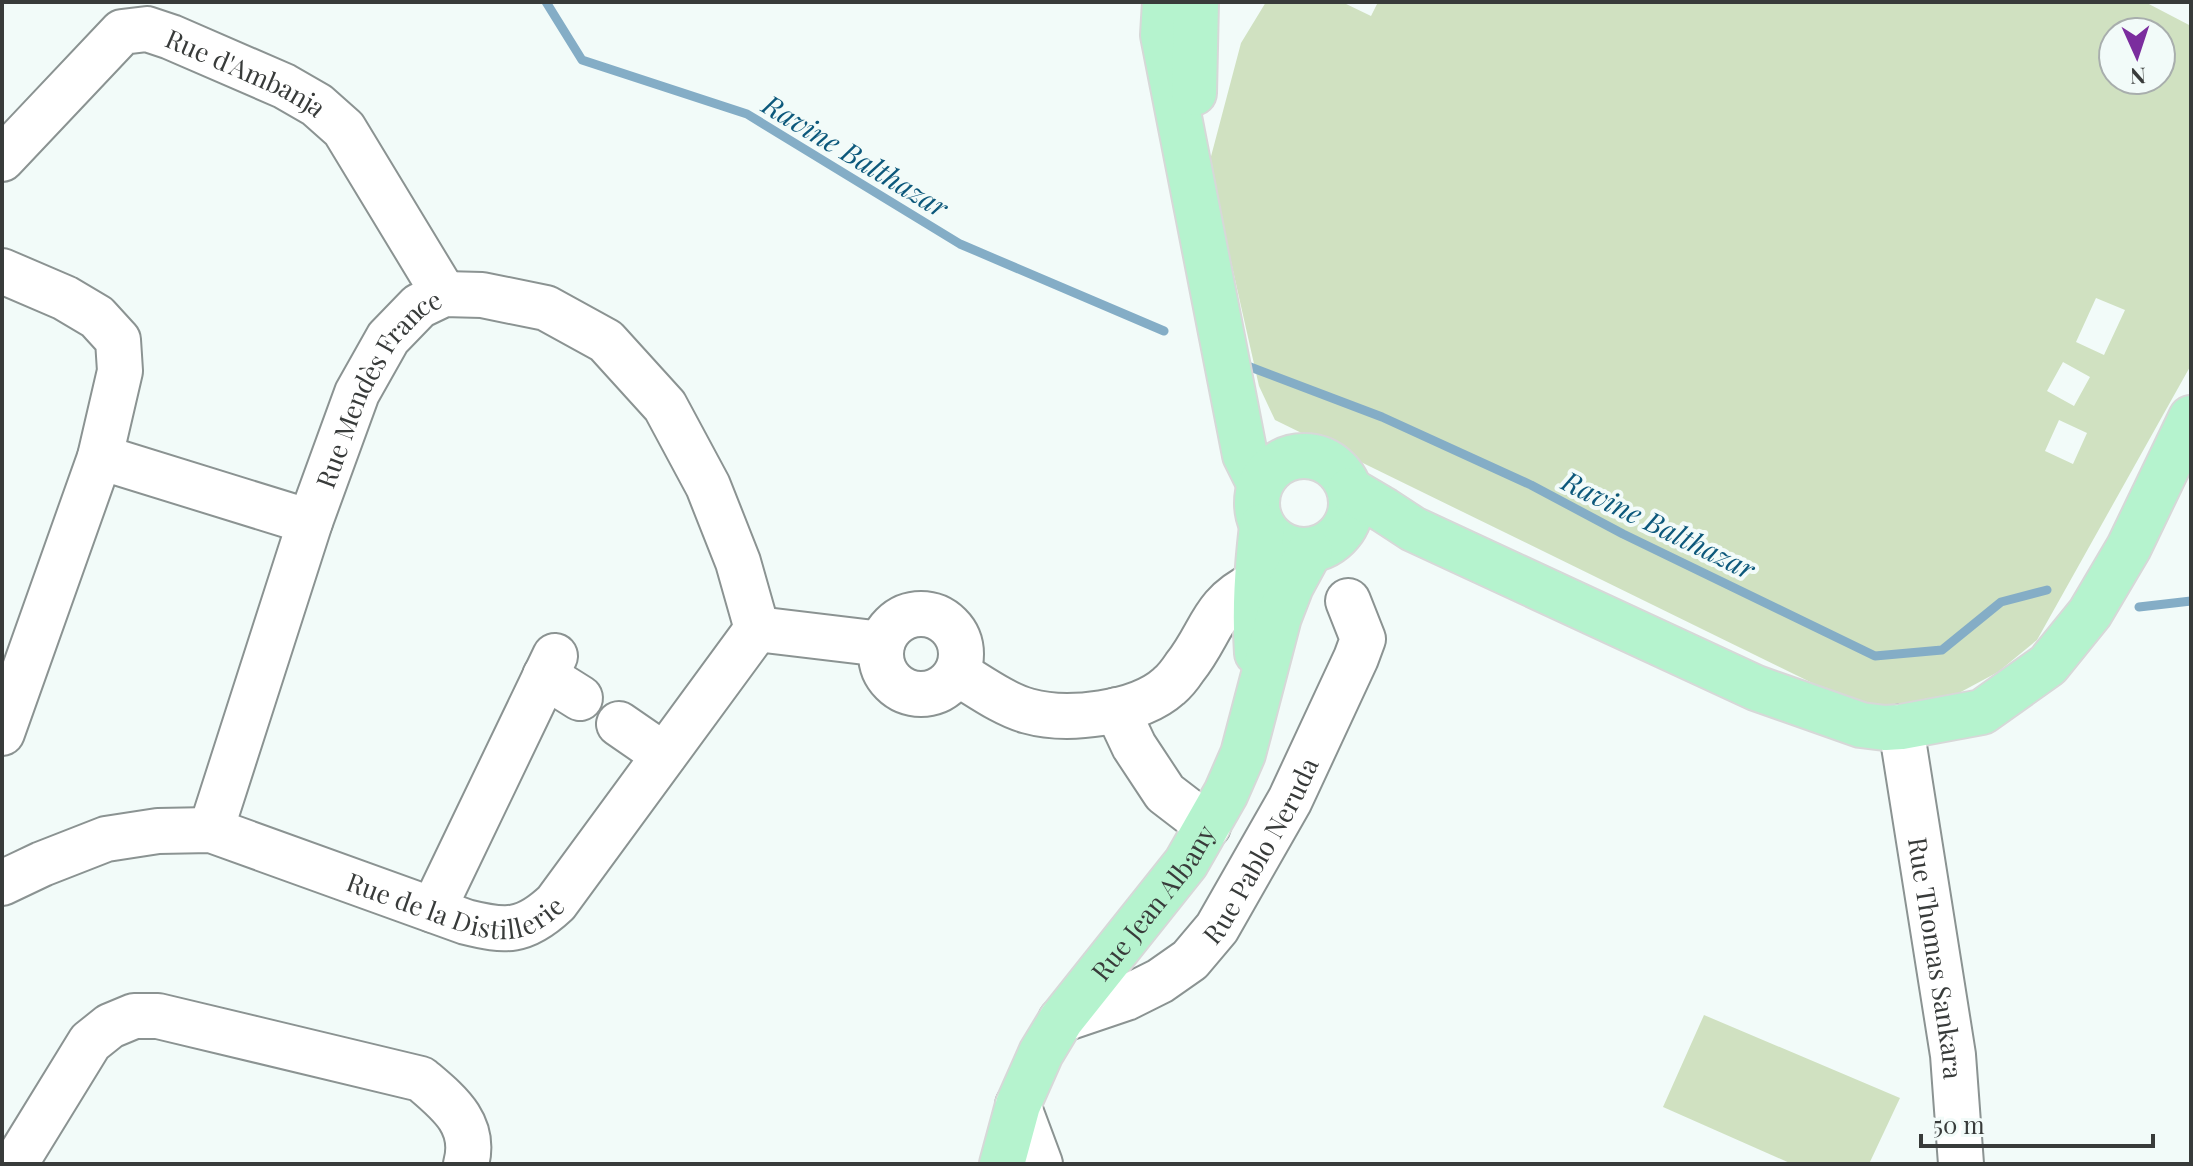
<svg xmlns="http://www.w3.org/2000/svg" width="2193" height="1166" viewBox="0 0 2193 1166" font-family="'Playfair Display',serif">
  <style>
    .green { fill: #d0e1c1; fill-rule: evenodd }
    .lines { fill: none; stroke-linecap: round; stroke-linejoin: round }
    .stream { stroke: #84adc6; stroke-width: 9 }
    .minor-casing { stroke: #8b9392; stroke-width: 48 }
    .major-casing { stroke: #d7d8d8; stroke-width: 48 }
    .minor { stroke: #fff; stroke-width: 44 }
    .major { stroke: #b5f3ce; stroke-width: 44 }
    .labels { text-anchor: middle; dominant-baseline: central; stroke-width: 8; stroke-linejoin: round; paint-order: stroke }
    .street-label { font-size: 26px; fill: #383b3a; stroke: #f2fbf9 }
    .water-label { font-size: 28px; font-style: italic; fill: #0c587b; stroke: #f2fbf9 }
  </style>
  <rect width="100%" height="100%" fill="#f2fbf9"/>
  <path class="green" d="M 1266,2 L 1342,2 L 1371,16 L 1378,2 L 2145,2 L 2191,26 L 2191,365 L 2037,640 L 1998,672 L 1944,701 L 1894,709 L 1841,697 L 1275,420 L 1259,386 L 1209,164 L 1241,43 ZM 2113,32 L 2161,32 L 2161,80 L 2113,80 ZM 2096,298 L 2125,310 L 2104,355 L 2076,342 ZM 2063,362 L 2090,377 L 2074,406 L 2047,391 ZM 2059,420 L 2087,433 L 2073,464 L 2045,451 Z
    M 1704,1015 L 1900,1098 L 1869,1164 L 1792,1164 L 1663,1107 Z"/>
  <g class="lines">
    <path class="stream" d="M 546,2 L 582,60 L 747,114 L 960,244 L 1164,331
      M 1245,365 L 1382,417 L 1531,485 L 1623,534 L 1875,656 L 1942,650 L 2001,602 L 2047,590
      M 2139,607 L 2191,601"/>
    <g class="minor-casing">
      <g id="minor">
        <path id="s1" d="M 2,159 L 122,32 L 147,29 L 171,37 L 284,86 L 317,105 L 344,129 L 444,294"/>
        <path d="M 2,271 L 65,298 L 97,317 L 118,340 L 120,371 L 100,457 L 2,733"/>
        <path d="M 100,457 L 310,522"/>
        <circle cx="921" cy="654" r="40"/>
        <path d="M 757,629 L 882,644"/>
        <path d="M 957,673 C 979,686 1003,704 1028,711 C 1067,722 1138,714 1169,686 C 1175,681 1181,673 1185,667 C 1212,633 1211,605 1255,584"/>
        <path d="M 545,676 L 580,698"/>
        <path d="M 1117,710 L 1134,746 L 1165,793 L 1208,826"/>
        <path d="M 619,724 L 664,755"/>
        <path id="s2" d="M 1901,727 L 1953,1055 L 1961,1164"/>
        <path id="s3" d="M 211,830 L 310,522 L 357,393 L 388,338 L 419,306 L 444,294 L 482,295 L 546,308 L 606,341 L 665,406 L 708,486 L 738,562 L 757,629"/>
        <path id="s4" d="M 2,883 L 42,864 L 106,839 L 158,831 L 211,830 L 466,922 C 506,932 524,933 556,903 L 757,629"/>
        <path d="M 433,910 L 555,656"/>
        <path id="s5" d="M 1061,1020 L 1126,998 L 1160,981 L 1190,960 L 1217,928 L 1290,800 L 1356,658 L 1363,639 L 1348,601"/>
        <path d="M 1018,1105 L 1040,1164"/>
        <path d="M 15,1164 L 90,1042 L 110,1026 L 134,1016 L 158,1016 L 421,1079 C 448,1102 477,1124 466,1164"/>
      </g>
    </g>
    <g class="major-casing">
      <g id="major">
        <path d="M 1165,2 L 1163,35 L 1245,455 L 1260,485"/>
        <path d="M 1194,93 L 1196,2"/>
        <circle cx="1304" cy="503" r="47"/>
        <path d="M 1350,490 L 1384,510 L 1413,529 L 1756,688 L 1861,725 L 1885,728 L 1901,727 L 1982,712 L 2048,665 L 2090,613 L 2129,547 L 2191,418"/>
        <path d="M 1257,653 C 1254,609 1257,570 1262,526"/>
        <path id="s6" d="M 1002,1164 L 1018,1105 L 1041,1053 L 1061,1020 L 1186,863 L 1226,793 L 1243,754 L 1279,617 L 1291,586 L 1310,551"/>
      </g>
    </g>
    <use href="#minor" class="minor"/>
    <use href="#major" class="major"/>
  </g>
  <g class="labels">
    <g class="street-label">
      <text stroke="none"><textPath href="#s1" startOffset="308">Rue d'Ambanja</textPath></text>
      <text stroke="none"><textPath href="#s3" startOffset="476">Rue Mendès France</textPath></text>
      <text stroke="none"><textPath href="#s5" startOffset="274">Rue Pablo Neruda</textPath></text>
      <text stroke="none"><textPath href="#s4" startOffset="478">Rue de la Distillerie</textPath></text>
      <text stroke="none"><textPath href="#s6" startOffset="306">Rue Jean Albany</textPath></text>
      <text stroke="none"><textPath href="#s2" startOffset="234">Rue Thomas Sankara</textPath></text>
    </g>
    <g class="water-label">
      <text transform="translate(856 155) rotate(31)">Ravine Balthazar</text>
      <text transform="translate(1659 524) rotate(26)">Ravine Balthazar</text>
    </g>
  </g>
  <rect width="2193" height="1166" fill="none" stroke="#383b3a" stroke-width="8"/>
  <g transform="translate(2137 56) rotate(177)"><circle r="38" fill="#f2fbf9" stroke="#a8aead" stroke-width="2"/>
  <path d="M0-6L14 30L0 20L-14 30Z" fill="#7b2d9e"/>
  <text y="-12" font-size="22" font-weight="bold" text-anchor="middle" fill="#383b3a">N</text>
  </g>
  <path d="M1921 1134v12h232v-12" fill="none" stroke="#383b3a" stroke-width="4"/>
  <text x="1933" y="1134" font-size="24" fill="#383b3a" stroke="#f2fbf9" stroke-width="6" paint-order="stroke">50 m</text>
</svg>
